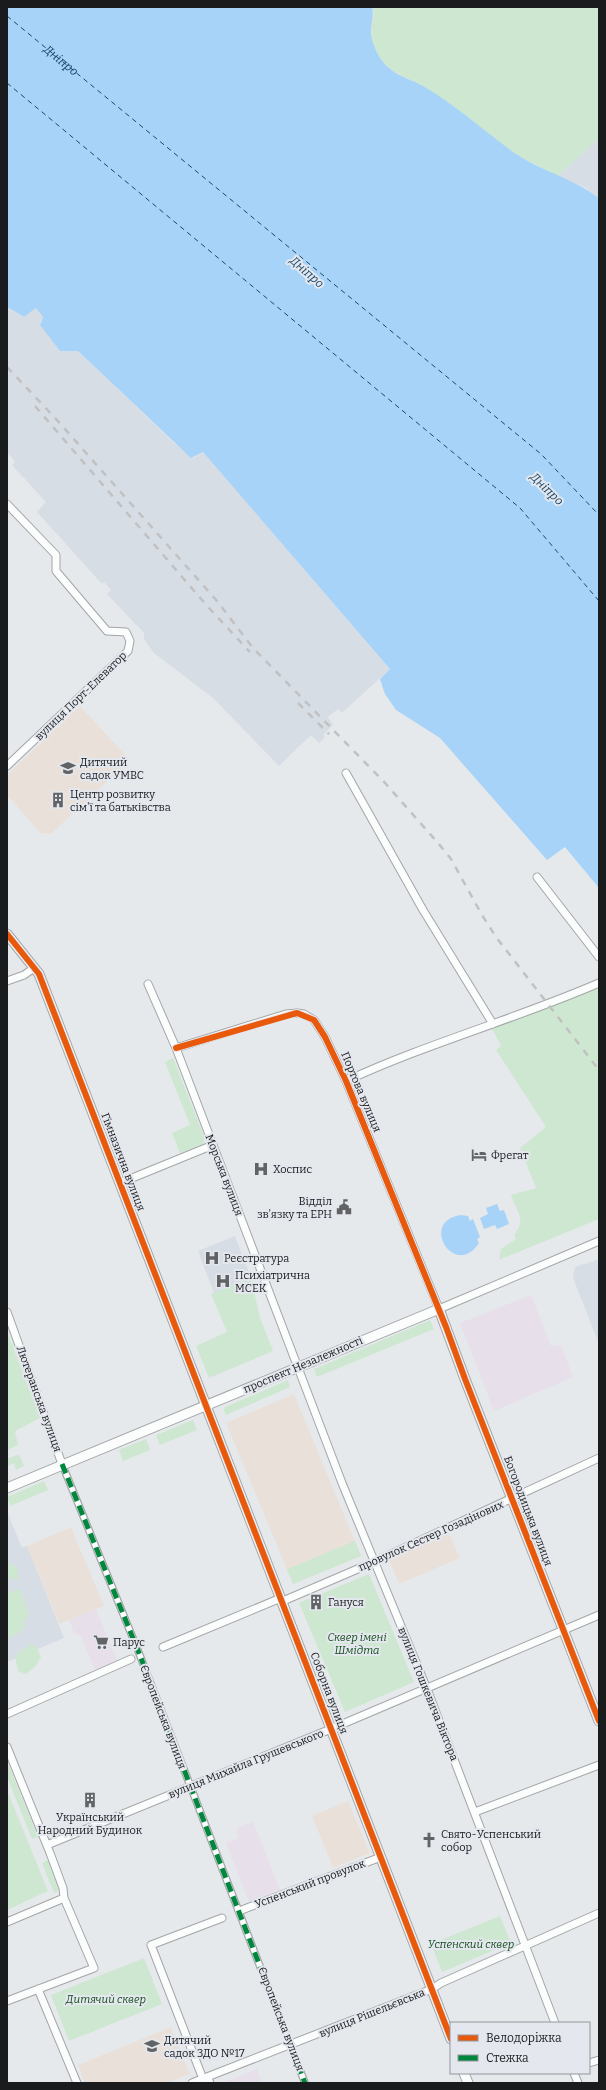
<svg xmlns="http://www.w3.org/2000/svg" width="606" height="2090" viewBox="0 0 606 2090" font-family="Bitter,serif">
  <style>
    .commercial { fill: #e7dfea }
    .built { fill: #d7dde5 }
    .education { fill: #e9e1d9 }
    .green { fill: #cee7d1 }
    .water { fill: #a7d3f8 }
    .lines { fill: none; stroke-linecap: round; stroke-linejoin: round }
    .ferry { stroke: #1b4869; stroke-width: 1; stroke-dasharray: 5 4; stroke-linecap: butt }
    .pedestrian-casing { stroke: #a3a5a7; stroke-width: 8 }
    .minor-casing { stroke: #a3a5a7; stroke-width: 9 }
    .tertiary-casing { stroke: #a3a5a7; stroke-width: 11 }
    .pedestrian { stroke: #fbfcfc; stroke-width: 5.5 }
    .minor { stroke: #fbfcfc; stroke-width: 7 }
    .tertiary { stroke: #fbfcfc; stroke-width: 9 }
    .rail { stroke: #c1c1c2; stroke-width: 2.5; stroke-dasharray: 7 7; stroke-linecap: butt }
    .quiet { stroke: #00873e; stroke-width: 5; stroke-dasharray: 10 5; stroke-linecap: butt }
    .cycleway-casing { stroke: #e4e8ee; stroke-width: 8 }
    .cycleway { stroke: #e8590c; stroke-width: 6 }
    .labels { text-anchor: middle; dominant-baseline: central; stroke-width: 4; stroke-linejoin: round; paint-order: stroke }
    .street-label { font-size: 11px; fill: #1a1b1d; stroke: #e4e8ee }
    .poi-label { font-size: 11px; fill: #1a1b1d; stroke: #e4e8ee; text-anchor: start }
    .park-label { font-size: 11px; font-style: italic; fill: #134d1a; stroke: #e4e8ee }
    .water-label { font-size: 12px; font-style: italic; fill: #1b4869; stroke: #e4e8ee }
  </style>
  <rect width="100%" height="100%" fill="#e6e9ec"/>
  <path class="commercial" d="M 531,1295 L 551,1346 L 561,1345 L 573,1377 L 494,1411 L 460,1323 Z
    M 96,1609 L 117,1660 L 95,1670 L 81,1636 L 74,1633 L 69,1620 Z
    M 253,1821 L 280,1890 L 249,1902 L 226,1843 L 239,1838 L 236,1829 Z
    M 257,2069 L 262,2083 L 224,2083 L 224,2082 Z"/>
  <path class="built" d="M 599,138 L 599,198 L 586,188 L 558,176 Z
    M 7,308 L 24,317 L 36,308 L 43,317 L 40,322 L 60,351 L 78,351 L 174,443 L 193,458 L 203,452 L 390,669 L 342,713 L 338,709 L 328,717 L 333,725 L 323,735 L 325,737 L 319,743 L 311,735 L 279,766 L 213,698 L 154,653 L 144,639 L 144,633 L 107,594 L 111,590 L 104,582 L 102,584 L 37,512 L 46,502 L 12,465 L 15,462 L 7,452 Z
    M 235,1236 L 251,1278 L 214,1293 L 198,1251 Z
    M 599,1259 L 599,1344 L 573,1278 L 575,1267 Z
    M 8,1514 L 22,1548 L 27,1546 L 64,1638 L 7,1662 Z"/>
  <path class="education" d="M 80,706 L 130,760 L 51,834 L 40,833 L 7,795 L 7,775 Z
    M 294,1394 L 361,1556 L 293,1584 L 226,1423 Z
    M 71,1527 L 104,1606 L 59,1624 L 27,1546 Z
    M 449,1533 L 460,1558 L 399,1584 L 388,1558 Z
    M 348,1801 L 370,1853 L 333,1868 L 312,1816 Z
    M 171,2027 L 190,2074 L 167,2083 L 85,2083 L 78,2065 Z"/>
  <path class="green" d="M 372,7 L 599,7 L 599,138 L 558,176 L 517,155 L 422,86 L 389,69 L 380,58 L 372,43 L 371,29 L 374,14 Z
    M 599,983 L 599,1219 L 499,1260 L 501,1249 L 516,1239 L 514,1235 C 527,1218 517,1213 511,1195 L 536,1188 L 520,1148 L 546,1127 L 496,1050 L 501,1046 L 490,1025 Z
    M 173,1058 L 205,1139 L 203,1144 L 180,1153 L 172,1133 L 190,1125 L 165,1062 Z
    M 251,1278 L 260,1318 L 273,1351 L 209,1378 L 196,1346 L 227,1332 L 211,1294 Z
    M 430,1320 L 434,1329 L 317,1377 L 314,1369 Z
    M 7,1331 L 40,1418 L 15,1431 L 18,1445 L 7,1450 Z
    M 288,1380 L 290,1387 L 226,1415 L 223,1408 Z
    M 193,1420 L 197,1430 L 160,1445 L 156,1435 Z
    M 146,1439 L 150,1450 L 123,1461 L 119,1450 Z
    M 19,1454 L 24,1466 L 16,1470 L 14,1463 L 7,1466 L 7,1459 Z
    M 44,1481 L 48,1490 L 10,1506 L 7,1497 Z
    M 355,1541 L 361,1556 L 293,1584 L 287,1569 Z
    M 7,1562 L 9,1564 L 13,1564 L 18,1571 L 18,1580 L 14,1580 L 12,1577 L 7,1579 Z
    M 369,1574 L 414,1682 L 345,1712 L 299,1603 Z
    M 18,1589 L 21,1591 L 29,1616 L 23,1621 L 25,1627 L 20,1632 L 7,1639 L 7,1594 Z
    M 31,1644 L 37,1647 L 41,1657 L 36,1666 L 26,1674 L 18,1671 L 15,1656 Z
    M 7,1761 L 38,1837 L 32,1839 L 7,1777 Z
    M 7,1790 L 48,1891 L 7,1910 Z
    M 48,1860 L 58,1887 L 58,1891 L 54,1893 L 42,1863 Z
    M 500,1916 L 511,1943 L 442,1972 L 431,1944 Z
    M 144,1958 L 162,2004 L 69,2041 L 51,1995 Z"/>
  <path class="water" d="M 7,7 L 372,7 C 374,15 372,20 371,28 C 370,38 374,47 379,56 C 389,74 406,77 423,86 C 456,105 485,132 516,154 C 542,171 574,179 599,198 L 599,888 L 565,847 L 547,860 L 440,738 L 396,710 L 385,694 L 380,679 L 390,669 L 203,452 L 191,458 L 78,351 L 60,351 L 40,325 L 43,317 L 36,308 L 24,317 L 7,307 Z
    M 497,1204 L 500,1211 L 504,1210 L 509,1224 L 497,1229 L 495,1225 L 484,1229 L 480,1218 L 488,1214 L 486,1208 Z
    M 461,1215 L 468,1216 L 470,1221 L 473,1219 L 480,1237 L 477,1239 L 479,1243 C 455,1280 418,1221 461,1215 Z"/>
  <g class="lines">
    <g class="ferry">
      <path id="s1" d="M 7,16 L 541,454 L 599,515"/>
      <path d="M 7,83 L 520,508 L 599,601"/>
    </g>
    <g class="pedestrian-casing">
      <path id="pedestrian" d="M 62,1464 L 139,1653 L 305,2083"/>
    </g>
    <g class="minor-casing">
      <path id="minor" d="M 7,504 L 56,555 L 56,571 L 107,631 L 126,632 L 130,641 L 128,651 L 7,766
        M 346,773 L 423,910 L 493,1024
        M 537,877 L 599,957
        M 7,981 L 24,975 L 34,968
        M 148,984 L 176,1048 L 342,1483 L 427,1689 L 555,2023
        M 176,1048 L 286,1014 L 297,1013 L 304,1014 L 314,1020 L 325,1037 L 346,1081 L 439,1309 L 599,1241
        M 346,1081 C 428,1043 516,1019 599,983
        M 120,1183 L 213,1145
        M 7,1312 L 62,1464
        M 283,1601 L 367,1565 L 599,1458
        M 163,1647 L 281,1598
        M 7,1714 L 131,1659
        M 7,1747 L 50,1853 L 63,1888 L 64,1898 L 94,1968 L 7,2001
        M 475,1812 L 599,1765
        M 47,1845 L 326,1731 L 599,1615
        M 239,1911 L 381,1857
        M 7,1922 L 64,1898
        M 38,1989 L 77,2083
        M 589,2063 L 599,2060
        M 574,2073 L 578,2083
        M 207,2077 L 432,1989 L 441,1983 L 599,1913
        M 203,2079 L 151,1945 L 222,1918
        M 192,2083 L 207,2077 L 210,2083"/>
    </g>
    <g class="tertiary-casing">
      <path id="tertiary" d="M 7,934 L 39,974 L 451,2039
        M 7,1488 L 439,1309 L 465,1379 L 599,1721
        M 464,2073 L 468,2083"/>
    </g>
    <use href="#pedestrian" class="pedestrian"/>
    <use href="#minor" class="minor"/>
    <use href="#tertiary" class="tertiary"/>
    <path class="rail" d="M 7,367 L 57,420 L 217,601 L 253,648 L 386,784 L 438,843 L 451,859 L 482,915 L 496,937 L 599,1070
      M 35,406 L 208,607 L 250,652
      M 298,703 L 329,734"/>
    <path class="quiet" d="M 62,1464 L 139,1653 L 305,2083"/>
    <g class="cycleway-casing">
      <path id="cycleway" d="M 7,934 L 39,974 L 451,2039
        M 176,1048 L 297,1013 L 314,1020 L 325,1037 L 346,1081 L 446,1327 L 465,1379 L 599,1721"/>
    </g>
    <use href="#cycleway" class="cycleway"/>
  </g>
  <defs>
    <g id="school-bare" transform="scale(1.2)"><path d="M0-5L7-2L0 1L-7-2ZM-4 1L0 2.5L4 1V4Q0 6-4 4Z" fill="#616365" stroke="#e4e8ee" stroke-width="2.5" paint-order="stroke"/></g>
    <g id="building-bare" transform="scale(1.2)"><path d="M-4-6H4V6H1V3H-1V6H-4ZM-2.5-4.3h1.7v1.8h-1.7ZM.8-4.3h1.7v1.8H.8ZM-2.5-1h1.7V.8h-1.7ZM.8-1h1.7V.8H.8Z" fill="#616365" stroke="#e4e8ee" stroke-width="2.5" paint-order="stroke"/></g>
    <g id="hotel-bare" transform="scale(1.2)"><path d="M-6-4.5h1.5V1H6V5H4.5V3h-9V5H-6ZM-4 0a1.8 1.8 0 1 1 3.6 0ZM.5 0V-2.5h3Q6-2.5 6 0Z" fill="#616365" stroke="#e4e8ee" stroke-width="2.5" paint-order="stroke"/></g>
    <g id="hospital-bare" transform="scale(1.2)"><path d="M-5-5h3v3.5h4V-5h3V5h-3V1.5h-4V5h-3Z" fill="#616365" stroke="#e4e8ee" stroke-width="2.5" paint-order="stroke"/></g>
    <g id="civic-bare" transform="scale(1.2)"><path d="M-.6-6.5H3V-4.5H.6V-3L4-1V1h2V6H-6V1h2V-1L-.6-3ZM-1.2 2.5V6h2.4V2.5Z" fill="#616365" stroke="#e4e8ee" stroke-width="2.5" paint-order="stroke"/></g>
    <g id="supermarket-bare" transform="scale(1.2)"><path d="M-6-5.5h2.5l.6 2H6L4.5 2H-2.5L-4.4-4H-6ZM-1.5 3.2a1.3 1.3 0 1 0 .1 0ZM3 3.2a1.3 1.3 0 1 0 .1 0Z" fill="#616365" stroke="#e4e8ee" stroke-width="2.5" paint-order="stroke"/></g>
    <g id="church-bare" transform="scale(1.2)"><path d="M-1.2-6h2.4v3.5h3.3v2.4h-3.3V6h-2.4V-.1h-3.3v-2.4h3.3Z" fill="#616365" stroke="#e4e8ee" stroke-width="2.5" paint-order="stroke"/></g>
  </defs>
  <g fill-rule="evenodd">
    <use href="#school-bare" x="68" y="768"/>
    <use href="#building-bare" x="58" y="800"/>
    <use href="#hotel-bare" x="479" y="1155"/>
    <use href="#hospital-bare" x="261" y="1169"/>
    <use href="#civic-bare" x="344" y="1207"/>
    <use href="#hospital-bare" x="212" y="1258"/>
    <use href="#hospital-bare" x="223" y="1281"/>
    <use href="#building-bare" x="316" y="1602"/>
    <use href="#supermarket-bare" x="101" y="1642"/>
    <use href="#building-bare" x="90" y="1800"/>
    <use href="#church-bare" x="429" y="1840"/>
    <use href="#school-bare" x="152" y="2046"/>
  </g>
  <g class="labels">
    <g class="street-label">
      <text transform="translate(81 696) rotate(-44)">вулиця Порт-Елеватор</text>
      <text transform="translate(361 1092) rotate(67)">Портова вулиця</text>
      <text transform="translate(123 1162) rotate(69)">Гімназична вулиця</text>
      <text transform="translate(224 1175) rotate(69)">Морська вулиця</text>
      <text transform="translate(303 1365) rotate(-23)">проспект Незалежності</text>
      <text transform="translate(39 1399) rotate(70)">Лютеранська вулиця</text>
      <text transform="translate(528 1511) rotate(69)">Богородицька вулиця</text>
      <text transform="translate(431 1536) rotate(-24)">провулок Сестер Гозадінових</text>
      <text transform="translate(329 1693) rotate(69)">Соборна вулиця</text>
      <text transform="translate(428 1694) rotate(68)">вулиця Гошкевича Віктора</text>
      <text transform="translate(163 1717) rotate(69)">Європейська вулиця</text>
      <text transform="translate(246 1764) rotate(-22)">вулиця Михайла Грушевського</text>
      <text transform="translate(310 1884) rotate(-21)">Успенський провулок</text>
      <text transform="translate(372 2013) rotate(-22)">вулиця Рішельєвська</text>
      <text transform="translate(281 2019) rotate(69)">Європейська вулиця</text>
    </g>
    <g class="poi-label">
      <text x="80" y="762">Дитячий<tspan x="80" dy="13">садок УМВС</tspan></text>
      <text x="70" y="794">Центр розвитку<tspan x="70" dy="13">сім'ї та батьківства</tspan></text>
      <text x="491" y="1155">Фрегат</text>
      <text x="273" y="1169">Хоспис</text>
      <text x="332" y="1201" text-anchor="end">Відділ<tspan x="332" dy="13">зв'язку та ЕРН</tspan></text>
      <text x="224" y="1258">Реєстратура</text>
      <text x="235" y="1275">Психіатрична<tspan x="235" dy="13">МСЕК</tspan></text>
      <text x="328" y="1602">Гануся</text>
      <text x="113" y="1642">Парус</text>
      <text x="90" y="1817" text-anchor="middle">Український<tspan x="90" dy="13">Народний Будинок</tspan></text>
      <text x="441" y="1834">Свято-Успенський<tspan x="441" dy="13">собор</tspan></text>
      <text x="164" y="2040">Дитячий<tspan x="164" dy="13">садок ЗДО №17</tspan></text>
    </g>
    <g class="park-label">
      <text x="357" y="1637">Сквер імені<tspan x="357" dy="13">Шмідта</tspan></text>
      <text x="471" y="1944">Успенский сквер</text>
      <text x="106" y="1999">Дитячий сквер</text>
    </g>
    <g class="water-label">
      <text stroke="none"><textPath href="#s1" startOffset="70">Дніпро</textPath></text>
      <text transform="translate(307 272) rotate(41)">Дніпро</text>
      <text transform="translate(547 489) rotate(44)">Дніпро</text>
    </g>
  </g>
  <rect width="606" height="2090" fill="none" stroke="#1a1b1d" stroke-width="16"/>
  <rect x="450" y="2022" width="140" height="52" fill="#e4e8ee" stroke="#93969a"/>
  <rect x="458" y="2035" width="20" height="6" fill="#e8590c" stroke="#93969a"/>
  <text x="486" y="2042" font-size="12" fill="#1a1b1d">Велодоріжка</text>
  <rect x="458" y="2055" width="20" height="6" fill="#00873e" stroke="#93969a"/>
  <text x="486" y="2062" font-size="12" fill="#1a1b1d">Стежка</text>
</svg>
